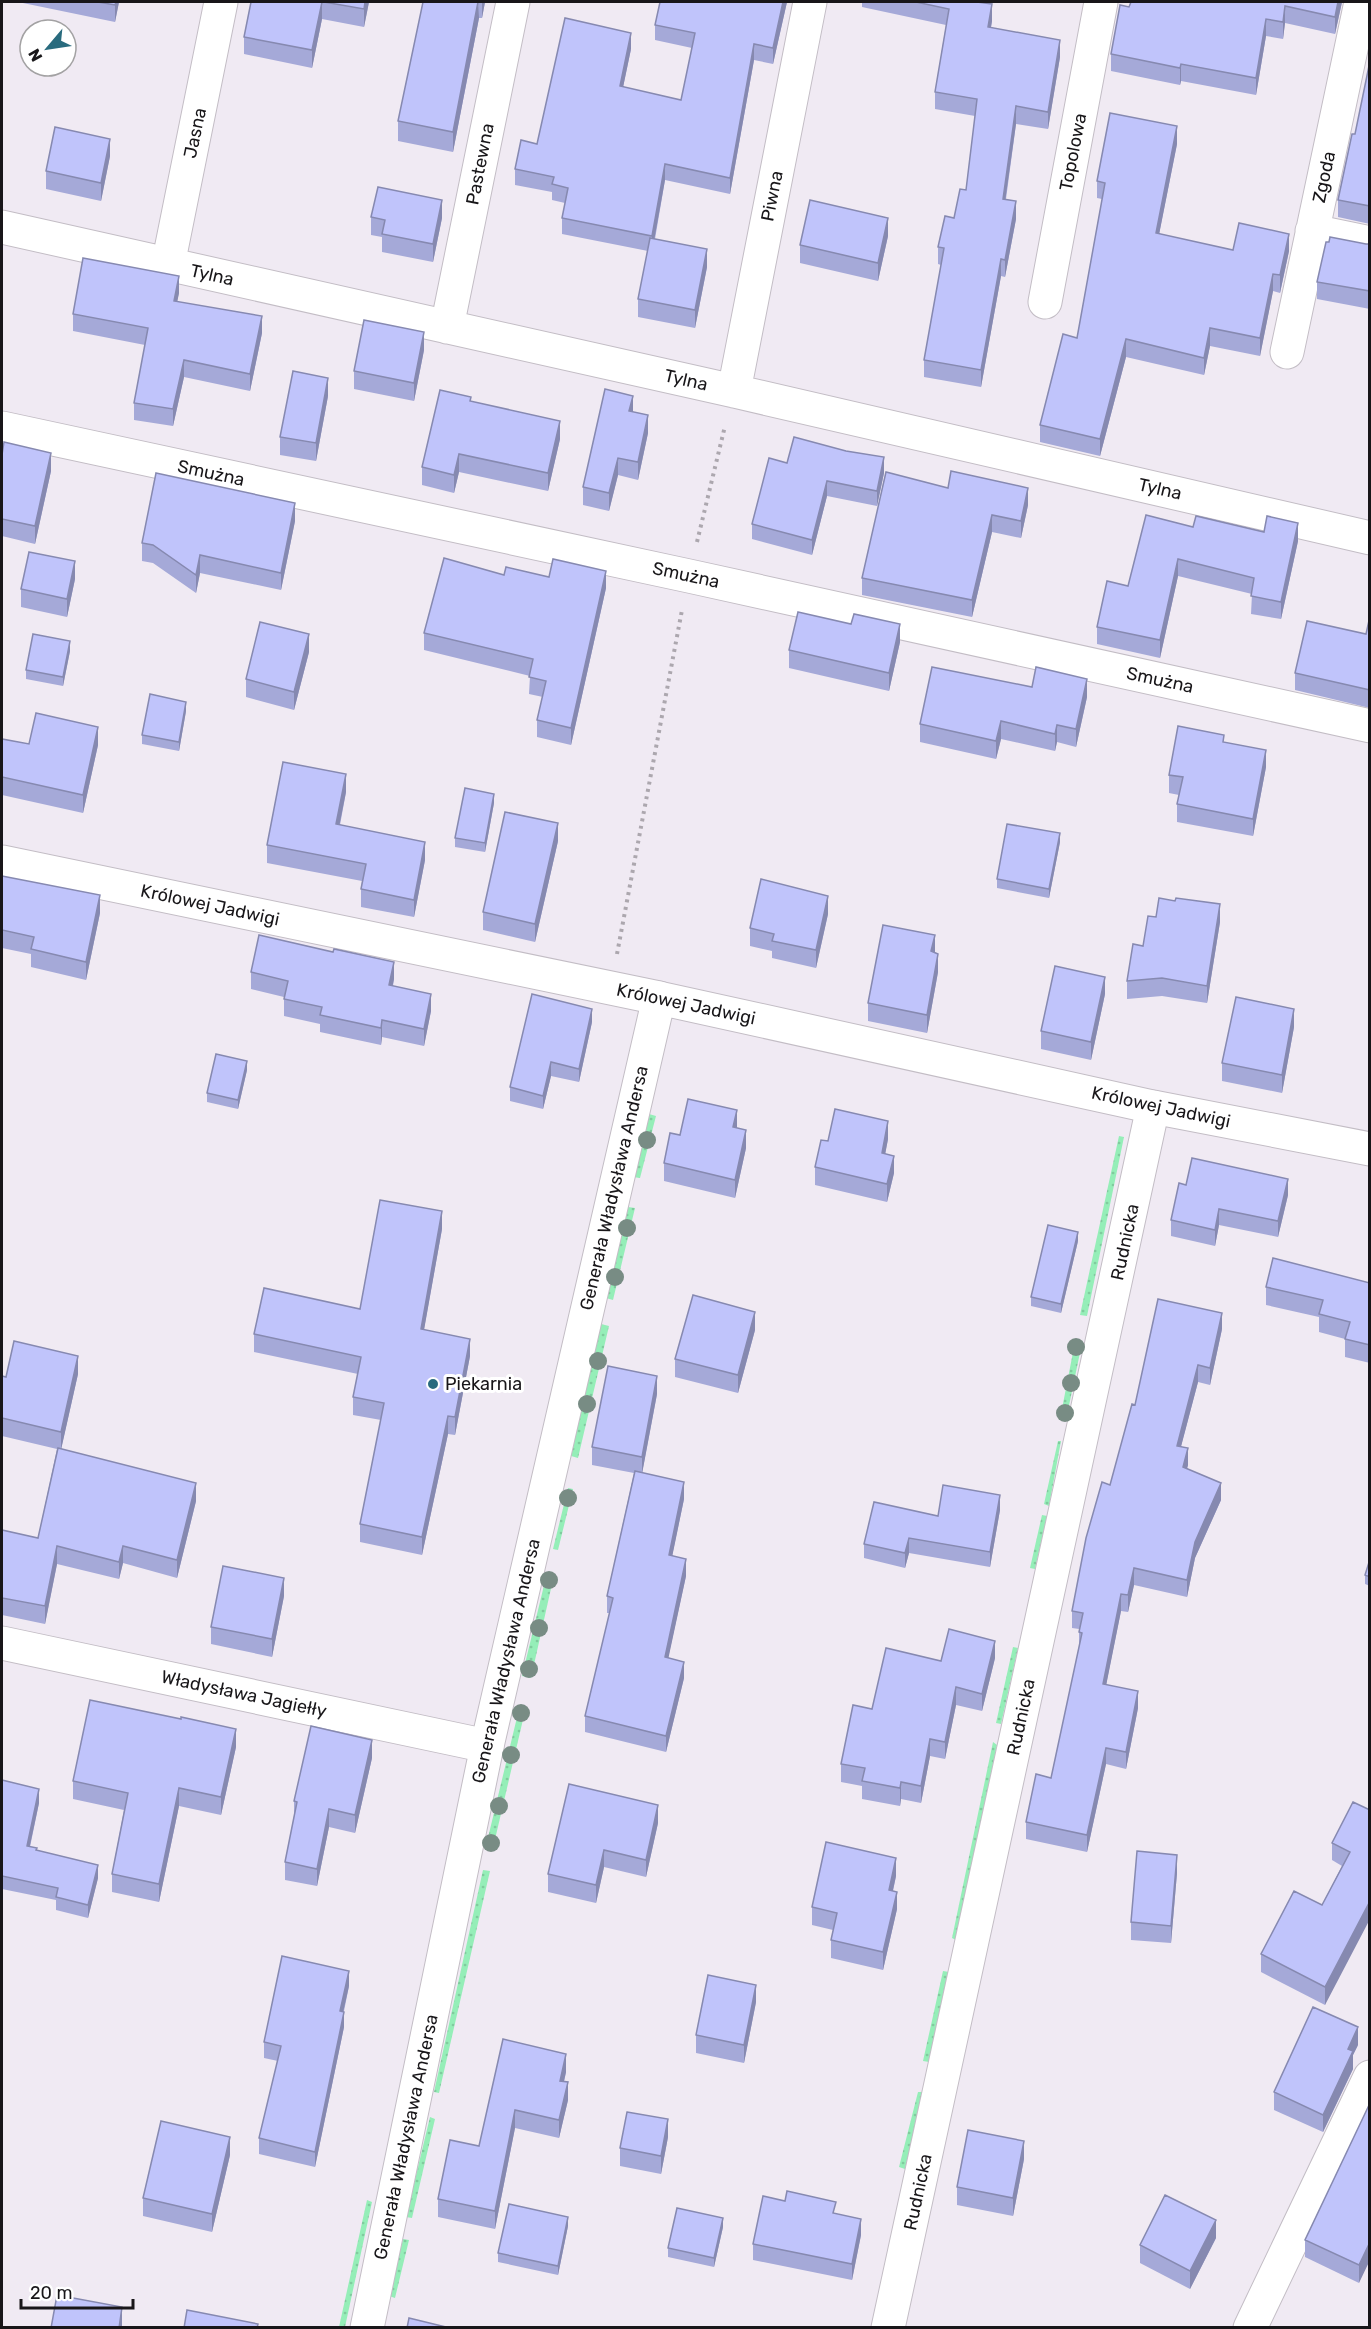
<svg xmlns="http://www.w3.org/2000/svg" width="1371" height="2329" viewBox="0 0 1371 2329" font-family="Rubik,sans-serif">
  <style>
    .grass { fill: url(#grass-dots) }
    .lines { fill: none; stroke-linecap: round; stroke-linejoin: round }
    .minor-casing { stroke: #c3bdc5; stroke-width: 35 }
    .tertiary-casing { stroke: #c3bdc5; stroke-width: 35 }
    .path { stroke: #aca7ae; stroke-width: 4; stroke-dasharray: 3 4.5; stroke-linecap: butt }
    .minor { stroke: #fff; stroke-width: 33 }
    .tertiary { stroke: #fff; stroke-width: 33 }
    .tree { fill: #788c84 }
    .wall { fill: #a5a9d8 }
    .shaded-wall { fill: #8689b0 }
    .building { fill: #c0c4fb; stroke: #8689b0; stroke-width: 1.5 }
    .poi-dot { fill: #296b7e; stroke: #fff; stroke-width: 2 }
    .labels { text-anchor: middle; dominant-baseline: central; stroke-width: 6; stroke-linejoin: round; paint-order: stroke }
    .street-label { font-size: 18px; fill: #181619; stroke: #fff }
    .poi-label { font-size: 18px; fill: #181619; stroke: #fff; text-anchor: start }
  </style>
  <defs>
    <pattern id="grass-dots" width="8" height="8" patternUnits="userSpaceOnUse" patternTransform="scale(1.5)"><rect width="8" height="8" fill="#95eeb8"/><path d="M2 2h.1M6 6h.1" fill="none" stroke="#80cb9e" stroke-width="1.8" stroke-linecap="round"/></pattern>
  </defs>
  <rect width="100%" height="100%" fill="#f0eaf3"/>
  <path class="grass" d="M 649,1114 L 656,1116 L 640,1178 L 633,1177 Z
    M 1119,1136 L 1124,1137 L 1087,1316 L 1080,1315 Z
    M 628,1207 L 635,1208 L 613,1300 L 606,1298 Z
    M 601,1324 L 609,1326 L 578,1458 L 571,1456 Z
    M 1075,1342 L 1082,1343 L 1066,1420 L 1060,1419 Z
    M 1058,1441 L 1061,1441 L 1049,1506 L 1044,1504 Z
    M 568,1488 L 573,1489 L 558,1550 L 553,1549 Z
    M 1042,1515 L 1047,1516 L 1035,1569 L 1030,1568 Z
    M 547,1573 L 554,1575 L 531,1678 L 522,1676 Z
    M 1013,1647 L 1018,1648 L 1001,1724 L 996,1723 Z
    M 519,1709 L 525,1711 L 493,1848 L 486,1846 Z
    M 993,1742 L 997,1745 L 956,1940 L 952,1938 Z
    M 483,1870 L 490,1871 L 439,2093 L 434,2092 Z
    M 943,1971 L 949,1972 L 929,2062 L 923,2061 Z
    M 918,2092 L 923,2092 L 905,2169 L 899,2167 Z
    M 430,2117 L 435,2119 L 412,2218 L 406,2217 Z
    M 367,2200 L 372,2202 L 345,2327 L 339,2327 Z
    M 403,2239 L 409,2240 L 395,2298 L 389,2296 Z"/>
  <g class="lines">
    <g class="minor-casing">
      <path id="minor" d="M 2,227 L 734,391 L 1370,538
        M 1312,231 L 1370,243
        M 168,265 L 221,2
        M 1045,302 L 1101,2
        M 447,327 L 513,2
        M 1287,352 L 1361,2
        M 734,391 L 810,2
        M 2,428 L 689,576 L 1370,726
        M 2,862 L 659,998
        M 2,1643 L 487,1746
        M 888,2328 L 1153,1107
        M 1250,2328 L 1370,2077"/>
    </g>
    <g class="tertiary-casing">
      <path id="tertiary" d="M 367,2328 L 487,1746 L 659,998 L 1153,1107 L 1370,1149"/>
    </g>
    <path class="path" d="M 697,542 L 725,426
      M 617,954 L 682,610"/>
    <use href="#minor" class="minor"/>
    <use href="#tertiary" class="tertiary"/>
  </g>
  <g class="tree">
    <circle cx="647" cy="1140" r="9"/>
    <circle cx="627" cy="1228" r="9"/>
    <circle cx="615" cy="1277" r="9"/>
    <circle cx="1076" cy="1347" r="9"/>
    <circle cx="598" cy="1361" r="9"/>
    <circle cx="1071" cy="1383" r="9"/>
    <circle cx="587" cy="1404" r="9"/>
    <circle cx="1065" cy="1413" r="9"/>
    <circle cx="568" cy="1498" r="9"/>
    <circle cx="549" cy="1580" r="9"/>
    <circle cx="539" cy="1628" r="9"/>
    <circle cx="529" cy="1669" r="9"/>
    <circle cx="521" cy="1713" r="9"/>
    <circle cx="511" cy="1755" r="9"/>
    <circle cx="499" cy="1806" r="9"/>
    <circle cx="491" cy="1843" r="9"/>
  </g>
  <path class="wall" d="M 18,2 L 119,2 L 115,22 Z
    M 251,2 L 369,2 L 364,27 L 322,19 L 312,68 L 244,54 L 244,37 Z
    M 423,2 L 485,2 L 482,18 L 479,18 L 453,152 L 398,141 L 398,121 Z
    M 660,2 L 787,2 L 773,64 L 754,60 L 730,194 L 665,180 L 655,239 L 707,267 L 695,328 L 638,317 L 638,299 L 648,251 L 562,234 L 562,218 L 565,203 L 552,200 L 552,192 L 515,185 L 515,169 L 537,144 L 631,49 L 623,87 L 681,100 L 692,48 L 655,40 L 655,25 Z
    M 862,2 L 977,2 L 992,21 L 991,27 L 1060,57 L 1048,129 L 1016,124 L 1006,199 L 1016,219 L 1005,277 L 1001,276 L 981,387 L 924,377 L 924,360 L 941,265 L 938,264 L 938,247 L 954,218 L 966,190 L 975,116 L 935,109 L 935,92 L 946,25 L 862,7 Z
    M 1342,2 L 1335,34 L 1285,23 L 1283,39 L 1266,36 L 1256,95 L 1181,81 L 1180,85 L 1111,71 L 1111,54 L 1129,7 Z
    M 1370,61 L 1370,224 L 1338,217 L 1338,200 L 1355,134 Z
    M 1177,144 L 1159,234 L 1233,250 L 1289,251 L 1280,293 L 1273,291 L 1260,356 L 1210,346 L 1204,375 L 1126,357 L 1100,456 L 1040,442 L 1040,425 L 1077,338 L 1102,199 L 1097,198 L 1097,181 Z
    M 110,156 L 101,201 L 46,189 L 46,171 Z
    M 371,217 L 442,218 L 433,262 L 382,252 L 382,237 L 371,235 Z
    M 888,236 L 878,281 L 800,263 L 800,245 Z
    M 1366,244 L 1370,244 L 1370,309 L 1317,299 L 1317,282 Z
    M 179,293 L 177,301 L 262,333 L 250,391 L 184,377 L 173,426 L 134,420 L 134,403 L 145,345 L 73,331 L 73,314 Z
    M 424,350 L 414,401 L 354,389 L 354,371 Z
    M 328,396 L 316,461 L 280,455 L 280,437 Z
    M 471,401 L 560,439 L 548,491 L 459,472 L 454,493 L 422,485 L 422,467 Z
    M 633,412 L 648,433 L 638,480 L 618,475 L 609,511 L 583,505 L 583,487 Z
    M 2,455 L 51,471 L 35,544 L 2,536 Z
    M 787,463 L 884,473 L 877,506 L 827,496 L 812,555 L 752,539 L 752,524 Z
    M 948,488 L 1028,505 L 1021,538 L 992,532 L 972,617 L 862,595 L 862,578 Z
    M 295,521 L 281,590 L 200,573 L 196,593 L 153,563 L 142,561 L 142,543 Z
    M 1193,527 L 1298,541 L 1281,619 L 1251,614 L 1252,594 L 1178,576 L 1160,658 L 1097,644 L 1097,627 L 1128,586 Z
    M 504,575 L 549,577 L 606,588 L 571,745 L 537,737 L 537,720 L 543,697 L 529,694 L 530,676 L 424,650 L 424,633 Z
    M 75,579 L 67,617 L 21,607 L 21,589 Z
    M 1370,616 L 1370,708 L 1295,690 L 1295,673 L 1366,634 Z
    M 900,642 L 889,691 L 789,668 L 789,650 Z
    M 70,651 L 63,686 L 26,679 L 26,670 Z
    M 309,652 L 294,710 L 246,697 L 246,679 Z
    M 1032,687 L 1087,697 L 1076,747 L 1057,742 L 1055,751 L 1001,739 L 996,759 L 920,742 L 920,724 Z
    M 186,711 L 179,751 L 142,744 L 142,735 Z
    M 2,739 L 29,744 L 98,745 L 83,813 L 2,795 Z
    M 1224,742 L 1266,767 L 1253,836 L 1177,822 L 1177,804 L 1179,795 L 1169,793 L 1169,775 Z
    M 346,792 L 340,825 L 425,860 L 414,917 L 361,907 L 361,889 L 362,881 L 267,863 L 267,845 Z
    M 494,803 L 485,852 L 455,847 L 455,838 Z
    M 558,841 L 535,942 L 483,930 L 483,912 Z
    M 1060,842 L 1049,898 L 997,888 L 997,879 Z
    M 2,876 L 100,913 L 86,980 L 31,967 L 31,954 L 2,948 Z
    M 828,914 L 816,968 L 772,958 L 772,951 L 750,946 L 750,928 Z
    M 1156,917 L 1220,922 L 1207,1003 L 1162,996 L 1127,999 L 1127,981 Z
    M 935,953 L 938,972 L 927,1033 L 868,1021 L 868,1003 Z
    M 251,972 L 394,979 L 393,986 L 431,1011 L 424,1046 L 382,1037 L 381,1045 L 320,1032 L 320,1024 L 284,1016 L 284,997 L 251,989 Z
    M 1105,994 L 1091,1060 L 1041,1049 L 1041,1031 Z
    M 592,1022 L 579,1082 L 551,1076 L 543,1109 L 510,1101 L 510,1087 Z
    M 1294,1027 L 1282,1093 L 1222,1081 L 1222,1063 Z
    M 247,1070 L 238,1109 L 207,1102 L 207,1093 Z
    M 737,1128 L 746,1148 L 735,1198 L 664,1181 L 664,1163 L 680,1135 Z
    M 888,1139 L 885,1154 L 894,1173 L 887,1202 L 815,1185 L 815,1167 L 828,1141 Z
    M 1186,1185 L 1288,1195 L 1278,1237 L 1219,1225 L 1215,1246 L 1171,1236 L 1171,1220 Z
    M 442,1229 L 424,1329 L 470,1356 L 455,1435 L 448,1434 L 422,1555 L 360,1542 L 360,1524 L 381,1420 L 353,1415 L 353,1397 L 358,1374 L 254,1352 L 254,1334 L 360,1309 Z
    M 1078,1241 L 1061,1313 L 1031,1306 L 1031,1297 Z
    M 1370,1283 L 1370,1363 L 1345,1357 L 1345,1339 L 1319,1332 L 1319,1317 L 1266,1305 L 1266,1287 Z
    M 1222,1329 L 1210,1385 L 1198,1382 L 1181,1446 L 1188,1465 L 1187,1468 L 1221,1500 L 1195,1558 L 1187,1597 L 1134,1585 L 1128,1612 L 1121,1611 L 1106,1685 L 1138,1708 L 1126,1769 L 1106,1764 L 1087,1852 L 1026,1839 L 1026,1822 L 1051,1778 L 1079,1648 L 1079,1629 L 1072,1628 L 1072,1611 L 1135,1405 Z
    M 755,1330 L 738,1393 L 675,1377 L 675,1359 Z
    M 78,1374 L 61,1449 L 196,1501 L 177,1578 L 123,1563 L 119,1579 L 57,1564 L 45,1624 L 2,1615 L 2,1530 L 38,1538 L 57,1449 L 2,1436 L 2,1376 L 6,1377 Z
    M 657,1394 L 642,1473 L 684,1499 L 672,1556 L 686,1576 L 668,1658 L 684,1678 L 666,1752 L 585,1732 L 585,1716 L 610,1613 L 607,1613 L 607,1596 L 634,1473 L 592,1465 L 592,1447 Z
    M 1000,1510 L 990,1567 L 909,1553 L 905,1568 L 864,1558 L 864,1544 L 938,1516 Z
    M 1370,1559 L 1370,1586 L 1365,1584 L 1365,1575 Z
    M 284,1596 L 272,1657 L 211,1644 L 211,1627 Z
    M 995,1658 L 982,1711 L 956,1705 L 945,1759 L 930,1756 L 921,1803 L 901,1799 L 900,1806 L 862,1799 L 862,1786 L 841,1782 L 841,1764 L 872,1709 L 941,1661 Z
    M 236,1747 L 221,1815 L 179,1806 L 159,1902 L 112,1892 L 112,1874 L 124,1810 L 73,1799 L 73,1781 Z
    M 372,1758 L 355,1833 L 329,1827 L 317,1886 L 285,1880 L 285,1862 L 294,1816 L 294,1801 Z
    M 2,1780 L 39,1803 L 30,1847 L 98,1878 L 88,1918 L 56,1910 L 56,1900 L 2,1889 Z
    M 1370,1810 L 1325,2005 L 1261,1972 L 1261,1954 L 1322,1905 L 1342,1866 L 1332,1860 L 1332,1843 Z
    M 658,1823 L 646,1877 L 604,1867 L 596,1903 L 548,1892 L 548,1874 Z
    M 1177,1873 L 1171,1943 L 1131,1940 L 1131,1922 Z
    M 896,1876 L 893,1891 L 897,1909 L 883,1970 L 831,1958 L 831,1940 L 833,1930 L 812,1925 L 812,1907 Z
    M 349,1986 L 344,2011 L 344,2027 L 315,2167 L 259,2154 L 259,2138 L 278,2061 L 264,2058 L 264,2042 Z
    M 756,2002 L 744,2063 L 696,2053 L 696,2035 Z
    M 503,2039 L 566,2072 L 564,2082 L 568,2100 L 559,2138 L 515,2128 L 495,2229 L 438,2217 L 438,2199 L 479,2146 Z
    M 1358,2045 L 1353,2055 L 1353,2069 L 1323,2132 L 1274,2110 L 1274,2092 Z
    M 1370,2103 L 1359,2283 L 1305,2257 L 1305,2240 Z
    M 668,2137 L 661,2174 L 620,2166 L 620,2148 Z
    M 230,2155 L 212,2232 L 143,2216 L 143,2198 Z
    M 1024,2159 L 1013,2216 L 957,2205 L 957,2187 Z
    M 836,2214 L 861,2235 L 852,2280 L 753,2260 L 753,2244 Z
    M 568,2226 L 558,2275 L 498,2262 L 498,2253 Z
    M 723,2227 L 714,2267 L 668,2257 L 668,2248 Z
    M 1216,2238 L 1190,2289 L 1140,2263 L 1140,2245 Z"/>
  <path class="shaded-wall" d="M 116,2 L 119,2 L 115,22 L 115,5 Z
    M 322,2 L 322,19 L 312,68 L 312,50 Z
    M 365,2 L 369,2 L 364,27 L 364,9 Z
    M 478,2 L 479,18 L 453,152 L 453,132 Z
    M 482,2 L 485,2 L 482,18 Z
    M 783,2 L 787,2 L 773,64 L 773,48 Z
    M 1338,2 L 1342,2 L 1335,34 L 1335,17 Z
    M 992,4 L 992,21 L 988,44 L 988,27 Z
    M 1285,6 L 1285,23 L 1283,39 L 1283,22 Z
    M 1266,19 L 1266,36 L 1256,95 L 1256,78 Z
    M 631,33 L 631,49 L 620,102 L 620,86 Z
    M 1060,40 L 1060,57 L 1048,129 L 1048,112 Z
    M 754,44 L 754,60 L 730,194 L 730,178 Z
    M 1181,64 L 1181,81 L 1180,85 L 1180,68 Z
    M 1016,106 L 1016,124 L 1003,216 L 1003,199 Z
    M 1177,126 L 1177,144 L 1156,250 L 1156,233 Z
    M 110,139 L 110,156 L 101,201 L 101,183 Z
    M 665,164 L 665,180 L 652,252 L 652,236 Z
    M 442,200 L 442,218 L 433,262 L 433,244 Z
    M 1016,201 L 1016,219 L 1005,277 L 1005,260 Z
    M 888,218 L 888,236 L 878,281 L 878,263 Z
    M 1289,234 L 1289,251 L 1280,293 L 1280,275 Z
    M 707,249 L 707,267 L 695,328 L 695,310 Z
    M 1001,259 L 1001,276 L 981,387 L 981,370 Z
    M 1273,274 L 1273,291 L 1260,356 L 1260,338 Z
    M 179,276 L 179,293 L 174,318 L 174,301 Z
    M 262,316 L 262,333 L 250,391 L 250,374 Z
    M 1210,328 L 1210,346 L 1204,375 L 1204,358 Z
    M 424,332 L 424,350 L 414,401 L 414,383 Z
    M 1126,339 L 1126,357 L 1100,456 L 1100,439 Z
    M 184,360 L 184,377 L 173,426 L 173,409 Z
    M 328,378 L 328,396 L 316,461 L 316,443 Z
    M 633,396 L 633,413 L 629,411 Z
    M 648,415 L 648,433 L 638,480 L 638,462 Z
    M 560,421 L 560,439 L 548,491 L 548,473 Z
    M 51,453 L 51,471 L 35,544 L 35,526 Z
    M 459,454 L 459,472 L 454,493 L 454,475 Z
    M 884,457 L 884,473 L 877,506 L 877,491 Z
    M 618,458 L 618,475 L 609,511 L 609,493 Z
    M 827,481 L 827,496 L 812,555 L 812,540 Z
    M 1028,488 L 1028,505 L 1021,538 L 1021,521 Z
    M 295,503 L 295,521 L 281,590 L 281,573 Z
    M 992,515 L 992,532 L 972,617 L 972,600 Z
    M 1298,523 L 1298,541 L 1281,619 L 1281,602 Z
    M 200,555 L 200,573 L 196,593 L 196,575 Z
    M 1178,559 L 1178,576 L 1160,658 L 1160,640 Z
    M 75,561 L 75,579 L 67,617 L 67,599 Z
    M 606,571 L 606,588 L 571,745 L 571,728 Z
    M 900,624 L 900,642 L 889,691 L 889,673 Z
    M 309,634 L 309,652 L 294,710 L 294,692 Z
    M 70,641 L 70,651 L 63,686 L 63,677 Z
    M 1087,679 L 1087,697 L 1076,747 L 1076,729 Z
    M 186,702 L 186,711 L 179,751 L 179,742 Z
    M 1001,721 L 1001,739 L 996,759 L 996,741 Z
    M 1057,725 L 1057,742 L 1055,751 L 1055,734 Z
    M 98,727 L 98,745 L 83,813 L 83,795 Z
    M 1266,750 L 1266,767 L 1253,836 L 1253,819 Z
    M 346,774 L 346,792 L 336,842 L 336,824 Z
    M 494,794 L 494,803 L 485,852 L 485,843 Z
    M 558,823 L 558,841 L 535,942 L 535,924 Z
    M 1060,833 L 1060,842 L 1049,898 L 1049,889 Z
    M 425,842 L 425,860 L 414,917 L 414,900 Z
    M 100,895 L 100,913 L 86,980 L 86,962 Z
    M 828,896 L 828,914 L 816,968 L 816,950 Z
    M 1220,904 L 1220,922 L 1207,1003 L 1207,986 Z
    M 935,935 L 935,953 L 931,951 Z
    M 938,954 L 938,972 L 927,1033 L 927,1015 Z
    M 394,962 L 394,979 L 389,1002 L 389,985 Z
    M 1105,977 L 1105,994 L 1091,1060 L 1091,1042 Z
    M 431,994 L 431,1011 L 424,1046 L 424,1029 Z
    M 592,1009 L 592,1022 L 579,1082 L 579,1069 Z
    M 1294,1009 L 1294,1027 L 1282,1093 L 1282,1075 Z
    M 382,1020 L 382,1037 L 381,1045 L 381,1028 Z
    M 247,1061 L 247,1070 L 238,1109 L 238,1100 Z
    M 551,1062 L 551,1076 L 543,1109 L 543,1096 Z
    M 737,1110 L 737,1128 L 733,1127 Z
    M 888,1121 L 888,1139 L 882,1171 L 882,1153 Z
    M 746,1130 L 746,1148 L 735,1198 L 735,1180 Z
    M 894,1156 L 894,1173 L 887,1202 L 887,1184 Z
    M 1288,1179 L 1288,1195 L 1278,1237 L 1278,1221 Z
    M 1219,1209 L 1219,1225 L 1215,1246 L 1215,1230 Z
    M 442,1211 L 442,1229 L 421,1347 L 421,1329 Z
    M 1078,1232 L 1078,1241 L 1061,1313 L 1061,1304 Z
    M 755,1312 L 755,1330 L 738,1393 L 738,1375 Z
    M 1222,1313 L 1222,1329 L 1210,1385 L 1210,1368 Z
    M 470,1339 L 470,1356 L 455,1435 L 455,1417 Z
    M 78,1356 L 78,1374 L 61,1450 L 61,1432 Z
    M 1198,1365 L 1198,1382 L 1177,1462 L 1177,1446 Z
    M 657,1376 L 657,1394 L 642,1474 L 642,1457 Z
    M 448,1416 L 448,1434 L 422,1555 L 422,1537 Z
    M 1188,1448 L 1188,1465 L 1183,1484 L 1183,1467 Z
    M 684,1482 L 684,1499 L 669,1572 L 669,1555 Z
    M 196,1483 L 196,1501 L 177,1578 L 177,1560 Z
    M 1221,1483 L 1221,1500 L 1195,1558 L 1187,1597 L 1187,1580 L 1195,1542 Z
    M 1000,1495 L 1000,1510 L 990,1567 L 990,1552 Z
    M 909,1538 L 909,1553 L 905,1568 L 905,1553 Z
    M 57,1546 L 57,1564 L 45,1624 L 45,1606 Z
    M 123,1546 L 123,1563 L 119,1579 L 119,1562 Z
    M 686,1559 L 686,1576 L 665,1674 L 665,1657 Z
    M 1134,1568 L 1134,1585 L 1128,1612 L 1128,1595 Z
    M 284,1578 L 284,1596 L 272,1657 L 272,1639 Z
    M 1121,1594 L 1121,1611 L 1103,1701 L 1103,1684 Z
    M 995,1641 L 995,1658 L 982,1711 L 982,1694 Z
    M 684,1662 L 684,1678 L 666,1752 L 666,1736 Z
    M 956,1687 L 956,1705 L 945,1759 L 945,1742 Z
    M 1138,1691 L 1138,1708 L 1126,1769 L 1126,1752 Z
    M 236,1729 L 236,1747 L 221,1815 L 221,1797 Z
    M 930,1739 L 930,1756 L 921,1803 L 921,1786 Z
    M 372,1740 L 372,1758 L 355,1833 L 355,1815 Z
    M 1106,1748 L 1106,1764 L 1087,1852 L 1087,1835 Z
    M 901,1782 L 901,1799 L 900,1806 L 900,1788 Z
    M 179,1788 L 179,1806 L 159,1902 L 159,1884 Z
    M 39,1789 L 39,1803 L 27,1859 L 27,1846 Z
    M 658,1805 L 658,1823 L 646,1877 L 646,1860 Z
    M 329,1809 L 329,1827 L 317,1886 L 317,1869 Z
    M 604,1850 L 604,1867 L 596,1903 L 596,1885 Z
    M 1177,1855 L 1177,1873 L 1171,1943 L 1171,1926 Z
    M 896,1858 L 896,1876 L 889,1908 L 889,1890 Z
    M 98,1865 L 98,1878 L 88,1918 L 88,1905 Z
    M 897,1892 L 897,1909 L 883,1970 L 883,1952 Z
    M 1370,1901 L 1370,1919 L 1325,2005 L 1325,1987 Z
    M 349,1971 L 349,1986 L 340,2026 L 340,2011 Z
    M 756,1985 L 756,2002 L 744,2063 L 744,2045 Z
    M 344,2012 L 344,2027 L 315,2167 L 315,2152 Z
    M 1358,2027 L 1358,2045 L 1353,2055 L 1353,2069 L 1323,2132 L 1323,2115 L 1348,2049 Z
    M 566,2054 L 566,2072 L 560,2098 L 560,2081 Z
    M 568,2082 L 568,2100 L 559,2138 L 559,2120 Z
    M 515,2110 L 515,2128 L 495,2229 L 495,2211 Z
    M 668,2119 L 668,2137 L 661,2174 L 661,2156 Z
    M 230,2137 L 230,2155 L 212,2232 L 212,2214 Z
    M 1024,2141 L 1024,2159 L 1013,2216 L 1013,2198 Z
    M 568,2217 L 568,2226 L 558,2275 L 558,2266 Z
    M 723,2218 L 723,2227 L 714,2267 L 714,2258 Z
    M 861,2219 L 861,2235 L 852,2280 L 852,2264 Z
    M 1216,2220 L 1216,2238 L 1190,2289 L 1190,2271 Z
    M 1370,2242 L 1370,2260 L 1359,2283 L 1359,2265 Z
    M 122,2307 L 122,2328 L 119,2328 Z"/>
  <path class="building" d="M 98,2 L 116,2 L 115,5 Z
    M 251,2 L 322,2 L 312,50 L 244,37 Z
    M 324,2 L 365,2 L 364,9 Z
    M 423,2 L 478,2 L 453,132 L 398,121 Z
    M 660,2 L 783,2 L 773,48 L 754,44 L 730,178 L 665,164 L 652,236 L 562,218 L 568,188 L 552,184 L 554,177 L 515,169 L 521,140 L 537,144 L 565,18 L 631,33 L 620,86 L 681,100 L 695,33 L 655,25 Z
    M 916,2 L 977,2 L 992,4 L 988,27 L 1060,40 L 1048,112 L 1016,106 L 1003,199 L 1016,201 L 1005,260 L 1001,259 L 981,370 L 924,360 L 944,248 L 938,247 L 945,216 L 954,218 L 960,189 L 966,190 L 977,99 L 935,92 L 949,9 Z
    M 1131,2 L 1338,2 L 1335,17 L 1285,6 L 1283,22 L 1266,19 L 1256,78 L 1181,64 L 1180,68 L 1111,54 L 1120,5 L 1129,7 Z
    M 1370,61 L 1370,206 L 1338,200 L 1352,134 L 1355,134 Z
    M 1110,113 L 1177,126 L 1156,233 L 1233,250 L 1239,223 L 1289,234 L 1280,275 L 1273,274 L 1260,338 L 1210,328 L 1204,358 L 1126,339 L 1100,439 L 1040,425 L 1063,334 L 1077,338 L 1105,183 L 1097,181 Z
    M 55,127 L 110,139 L 101,183 L 46,171 Z
    M 378,187 L 442,200 L 433,244 L 382,234 L 385,220 L 371,217 Z
    M 810,200 L 888,218 L 878,263 L 800,245 Z
    M 1330,237 L 1366,244 L 1370,244 L 1370,291 L 1317,282 L 1326,242 L 1329,242 Z
    M 650,238 L 707,249 L 695,310 L 638,299 Z
    M 83,258 L 179,276 L 174,301 L 262,316 L 250,374 L 184,360 L 173,409 L 134,403 L 148,328 L 73,314 Z
    M 364,320 L 424,332 L 414,383 L 354,371 Z
    M 293,371 L 328,378 L 316,443 L 280,437 Z
    M 605,389 L 633,396 L 629,411 L 648,415 L 638,462 L 618,458 L 609,493 L 583,487 Z
    M 440,390 L 471,397 L 470,401 L 560,421 L 548,473 L 459,454 L 454,475 L 422,467 Z
    M 794,437 L 846,451 L 884,457 L 877,491 L 827,481 L 812,540 L 752,524 L 769,458 L 787,463 Z
    M 4,442 L 51,453 L 35,526 L 2,519 L 2,455 Z
    M 951,471 L 1028,488 L 1021,521 L 992,515 L 972,600 L 862,578 L 886,472 L 948,488 Z
    M 156,473 L 295,503 L 281,573 L 200,555 L 196,575 L 153,545 L 142,543 Z
    M 1146,515 L 1193,527 L 1196,516 L 1264,532 L 1267,516 L 1298,523 L 1281,602 L 1251,596 L 1254,578 L 1178,559 L 1160,640 L 1097,627 L 1107,581 L 1128,586 Z
    M 29,552 L 75,561 L 67,599 L 21,589 Z
    M 444,558 L 504,575 L 506,567 L 549,577 L 553,559 L 606,571 L 571,728 L 537,720 L 546,681 L 529,677 L 533,659 L 424,633 Z
    M 798,612 L 851,624 L 854,614 L 900,624 L 889,673 L 789,650 Z
    M 1370,616 L 1370,690 L 1295,673 L 1307,621 L 1366,634 Z
    M 260,622 L 309,634 L 294,692 L 246,679 Z
    M 33,634 L 70,641 L 63,677 L 26,670 Z
    M 932,667 L 1032,687 L 1036,667 L 1087,679 L 1076,729 L 1057,725 L 1055,734 L 1001,721 L 996,741 L 920,724 Z
    M 150,694 L 186,702 L 179,742 L 142,735 Z
    M 36,713 L 98,727 L 83,795 L 2,777 L 2,739 L 29,744 Z
    M 1178,726 L 1224,735 L 1223,742 L 1266,750 L 1253,819 L 1177,804 L 1183,777 L 1169,775 Z
    M 283,762 L 346,774 L 336,824 L 425,842 L 414,900 L 361,889 L 366,864 L 267,845 Z
    M 465,788 L 494,794 L 485,843 L 455,838 Z
    M 505,812 L 558,823 L 535,924 L 483,912 Z
    M 1007,824 L 1060,833 L 1049,889 L 997,879 Z
    M 2,876 L 100,895 L 86,962 L 31,949 L 34,937 L 2,930 Z
    M 761,879 L 828,896 L 816,950 L 772,941 L 774,934 L 750,928 Z
    M 1159,898 L 1175,901 L 1176,898 L 1220,904 L 1207,986 L 1162,978 L 1127,981 L 1133,944 L 1143,946 L 1148,916 L 1156,917 Z
    M 883,925 L 935,935 L 931,951 L 938,954 L 927,1015 L 868,1003 Z
    M 259,935 L 333,952 L 334,949 L 394,962 L 389,985 L 431,994 L 424,1029 L 382,1020 L 381,1028 L 320,1015 L 322,1007 L 284,999 L 288,981 L 251,972 Z
    M 1055,966 L 1105,977 L 1091,1042 L 1041,1031 Z
    M 532,994 L 592,1009 L 579,1069 L 551,1062 L 543,1096 L 510,1087 Z
    M 1236,997 L 1294,1009 L 1282,1075 L 1222,1063 Z
    M 216,1054 L 247,1061 L 238,1100 L 207,1093 Z
    M 688,1099 L 737,1110 L 733,1127 L 746,1130 L 735,1180 L 664,1163 L 670,1133 L 680,1135 Z
    M 835,1109 L 888,1121 L 882,1153 L 894,1156 L 887,1184 L 815,1167 L 821,1140 L 828,1141 Z
    M 1192,1158 L 1288,1179 L 1278,1221 L 1219,1209 L 1215,1230 L 1171,1220 L 1179,1183 L 1186,1185 Z
    M 380,1200 L 442,1211 L 421,1329 L 470,1339 L 455,1417 L 448,1416 L 422,1537 L 360,1524 L 384,1403 L 353,1397 L 361,1357 L 254,1334 L 264,1288 L 360,1309 Z
    M 1048,1225 L 1078,1232 L 1061,1304 L 1031,1297 Z
    M 1273,1258 L 1370,1283 L 1370,1345 L 1345,1339 L 1350,1322 L 1319,1314 L 1323,1300 L 1266,1287 Z
    M 693,1295 L 755,1312 L 738,1375 L 675,1359 Z
    M 1158,1299 L 1222,1313 L 1210,1368 L 1198,1365 L 1177,1446 L 1188,1448 L 1183,1467 L 1221,1483 L 1195,1542 L 1187,1580 L 1134,1568 L 1128,1595 L 1121,1594 L 1103,1684 L 1138,1691 L 1126,1752 L 1106,1748 L 1087,1835 L 1026,1822 L 1036,1774 L 1051,1778 L 1082,1633 L 1079,1632 L 1083,1613 L 1072,1611 L 1086,1538 L 1102,1482 L 1110,1485 L 1132,1404 L 1135,1405 Z
    M 14,1341 L 78,1356 L 61,1432 L 2,1418 L 2,1376 L 6,1377 Z
    M 608,1366 L 657,1376 L 642,1457 L 592,1447 Z
    M 58,1448 L 196,1483 L 177,1560 L 123,1546 L 119,1562 L 57,1546 L 45,1606 L 2,1598 L 2,1530 L 38,1538 Z
    M 635,1471 L 684,1482 L 669,1555 L 686,1559 L 665,1657 L 684,1662 L 666,1736 L 585,1716 L 613,1598 L 607,1596 Z
    M 943,1485 L 1000,1495 L 990,1552 L 909,1538 L 905,1553 L 864,1544 L 874,1502 L 938,1516 Z
    M 1370,1559 L 1370,1577 L 1365,1575 Z
    M 223,1566 L 284,1578 L 272,1639 L 211,1627 Z
    M 949,1629 L 995,1641 L 982,1694 L 956,1687 L 945,1742 L 930,1739 L 921,1786 L 901,1782 L 900,1788 L 862,1781 L 865,1768 L 841,1764 L 853,1705 L 872,1709 L 886,1648 L 941,1661 Z
    M 90,1700 L 181,1719 L 181,1717 L 236,1729 L 221,1797 L 179,1788 L 159,1884 L 112,1874 L 128,1793 L 73,1781 Z
    M 311,1726 L 372,1740 L 355,1815 L 329,1809 L 317,1869 L 285,1862 L 297,1802 L 294,1801 Z
    M 2,1780 L 39,1789 L 27,1846 L 37,1848 L 36,1850 L 98,1865 L 88,1905 L 56,1897 L 58,1888 L 2,1876 Z
    M 569,1784 L 658,1805 L 646,1860 L 604,1850 L 596,1885 L 548,1874 Z
    M 1353,1802 L 1370,1810 L 1370,1901 L 1325,1987 L 1261,1954 L 1294,1891 L 1322,1905 L 1350,1852 L 1332,1843 Z
    M 826,1842 L 896,1858 L 889,1890 L 897,1892 L 883,1952 L 831,1940 L 837,1913 L 812,1907 Z
    M 1137,1851 L 1177,1855 L 1171,1926 L 1131,1922 Z
    M 282,1956 L 349,1971 L 340,2011 L 344,2012 L 315,2152 L 259,2138 L 281,2046 L 264,2042 Z
    M 708,1975 L 756,1985 L 744,2045 L 696,2035 Z
    M 1313,2007 L 1358,2027 L 1348,2049 L 1353,2051 L 1323,2115 L 1274,2092 Z
    M 503,2039 L 566,2054 L 560,2081 L 568,2082 L 559,2120 L 515,2110 L 495,2211 L 438,2199 L 450,2140 L 479,2146 Z
    M 1370,2103 L 1370,2242 L 1359,2265 L 1305,2240 Z
    M 627,2112 L 668,2119 L 661,2156 L 620,2148 Z
    M 161,2121 L 230,2137 L 212,2214 L 143,2198 Z
    M 968,2130 L 1024,2141 L 1013,2198 L 957,2187 Z
    M 787,2191 L 836,2202 L 833,2213 L 861,2219 L 852,2264 L 753,2244 L 763,2196 L 785,2201 Z
    M 1165,2195 L 1216,2220 L 1190,2271 L 1140,2245 Z
    M 509,2204 L 568,2217 L 558,2266 L 498,2253 Z
    M 677,2208 L 723,2218 L 714,2258 L 668,2248 Z
    M 57,2295 L 122,2307 L 119,2328 L 51,2328 Z
    M 187,2310 L 258,2324 L 257,2328 L 184,2328 Z
    M 409,2318 L 450,2328 L 407,2328 Z"/>
  <circle class="poi-dot" cx="433" cy="1384" r="6"/>
  <g class="labels">
    <g class="street-label">
      <text transform="translate(195 133) rotate(-78)">Jasna</text>
      <text transform="translate(1073 152) rotate(-79)">Topolowa</text>
      <text transform="translate(480 164) rotate(-79)">Pastewna</text>
      <text transform="translate(1324 177) rotate(-78)">Zgoda</text>
      <text transform="translate(772 196) rotate(-79)">Piwna</text>
      <text transform="translate(212 275) rotate(13)">Tylna</text>
      <text transform="translate(686 380) rotate(13)">Tylna</text>
      <text transform="translate(211 473) rotate(12)">Smużna</text>
      <text transform="translate(1160 489) rotate(13)">Tylna</text>
      <text transform="translate(686 575) rotate(12)">Smużna</text>
      <text transform="translate(1160 680) rotate(12)">Smużna</text>
      <text transform="translate(210 905) rotate(12)">Królowej Jadwigi</text>
      <text transform="translate(686 1004) rotate(12)">Królowej Jadwigi</text>
      <text transform="translate(1161 1107) rotate(12)">Królowej Jadwigi</text>
      <text transform="translate(614 1188) rotate(-77)">Generała Władysława Andersa</text>
      <text transform="translate(1125 1242) rotate(-78)">Rudnicka</text>
      <text transform="translate(506 1661) rotate(-77)">Generała Władysława Andersa</text>
      <text transform="translate(244 1694) rotate(12)">Władysława Jagiełły</text>
      <text transform="translate(1021 1717) rotate(-78)">Rudnicka</text>
      <text transform="translate(406 2137) rotate(-78)">Generała Władysława Andersa</text>
      <text transform="translate(918 2192) rotate(-78)">Rudnicka</text>
    </g>
    <g class="poi-label">
      <text x="445" y="1384">Piekarnia</text>
    </g>
  </g>
  <rect width="1371" height="2329" fill="none" stroke="#181619" stroke-width="6"/>
  <g transform="translate(48 48) rotate(241)"><circle r="28" fill="#ffffff" stroke="#a3a2a3" stroke-width="1.5"/>
  <path d="M0-4.5L10 22L0 15L-10 22Z" fill="#296b7e"/>
  <text y="-9" font-size="16" font-weight="bold" text-anchor="middle" fill="#181619">N</text>
  </g>
  <path d="M21 2299v9h112v-9" fill="none" stroke="#181619" stroke-width="3"/>
  <text x="30" y="2299" font-size="18" fill="#181619" stroke="#ffffff" stroke-width="4.5" paint-order="stroke">20 m</text>
</svg>
